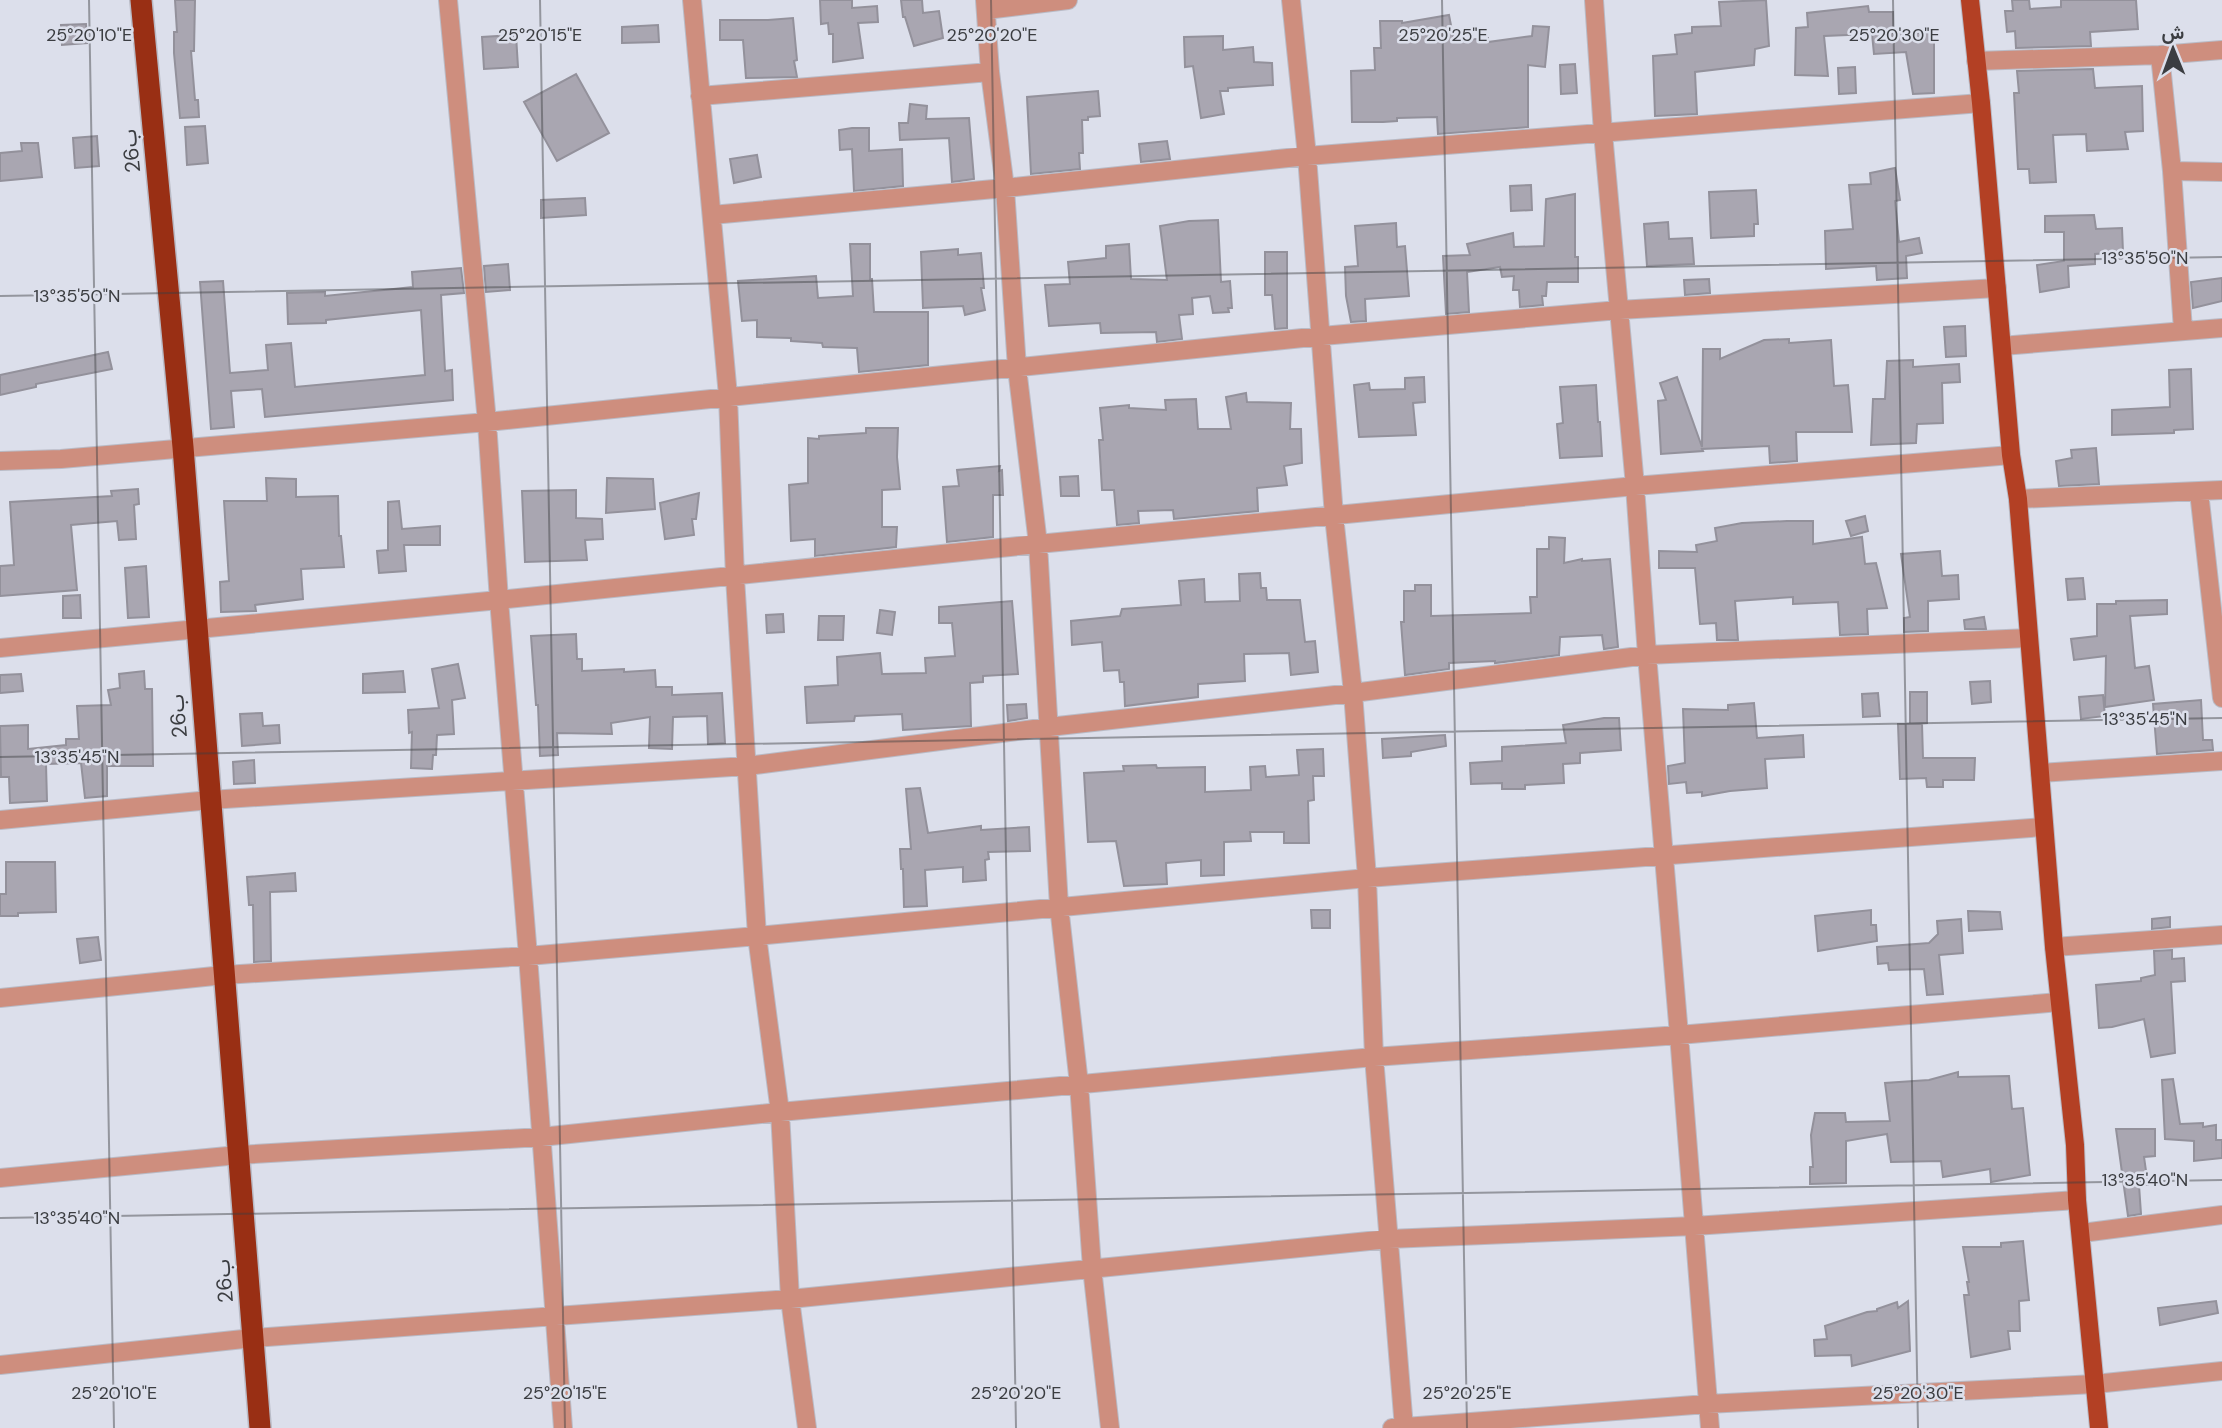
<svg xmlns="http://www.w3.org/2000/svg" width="2222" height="1428" viewBox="0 0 2222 1428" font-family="'DM Sans',Vazirmatn,sans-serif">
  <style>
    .building { fill: #a9a6b1; stroke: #93919b; stroke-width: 2 }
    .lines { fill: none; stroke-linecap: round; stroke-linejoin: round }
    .minor-casing { stroke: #b9bbc6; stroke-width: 20 }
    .major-casing { stroke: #b9bbc6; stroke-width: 20 }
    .highway-casing { stroke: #b9bbc6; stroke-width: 24 }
    .minor { stroke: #ce8e7e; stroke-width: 18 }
    .major { stroke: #b34024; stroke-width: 18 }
    .highway { stroke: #992f14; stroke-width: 21 }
    .ticks { fill: none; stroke: #3b3d41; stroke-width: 2; stroke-opacity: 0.45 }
    .labels { text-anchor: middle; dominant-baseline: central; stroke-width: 5; stroke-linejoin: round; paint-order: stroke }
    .street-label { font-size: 21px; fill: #3b3d41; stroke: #dcdfeb }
    .ticks-label { font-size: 18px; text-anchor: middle; fill: #3b3d41; stroke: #dcdfeb; stroke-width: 5; stroke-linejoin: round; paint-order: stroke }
  </style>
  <rect width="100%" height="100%" fill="#dcdfeb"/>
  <path class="building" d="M 175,0 L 195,0 L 194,51 L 191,51 L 195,100 L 198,100 L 199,117 L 180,118 L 174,53 L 174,32 L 177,32 Z
    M 820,0 L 852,0 L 852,8 L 877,6 L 878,22 L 858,23 L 863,58 L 833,62 L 833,34 L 829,34 L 828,23 L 821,24 Z
    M 901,0 L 922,0 L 923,13 L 939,11 L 943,38 L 914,46 L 905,17 L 903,17 Z
    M 1766,0 L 1769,46 L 1755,49 L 1754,65 L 1695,72 L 1697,114 L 1655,116 L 1653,56 L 1677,54 L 1675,35 L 1692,33 L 1692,27 L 1721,26 L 1719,2 Z
    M 2012,0 L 2029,0 L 2030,9 L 2061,7 L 2061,0 L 2136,0 L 2138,29 L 2090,32 L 2091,46 L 2016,48 L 2015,31 L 2007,32 L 2005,11 L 2013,11 Z
    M 1868,6 L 1869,12 L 1893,12 L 1893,33 L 1934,33 L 1934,93 L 1913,94 L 1906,52 L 1874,54 L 1872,34 L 1824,36 L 1828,76 L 1795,75 L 1796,28 L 1808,27 L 1807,13 Z
    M 1449,15 L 1454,41 L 1488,38 L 1488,42 L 1532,36 L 1533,26 L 1549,27 L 1545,67 L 1528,65 L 1528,127 L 1438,134 L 1437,117 L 1397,118 L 1397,121 L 1383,122 L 1352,122 L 1351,71 L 1375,70 L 1374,48 L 1381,48 L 1380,21 L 1402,21 L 1402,23 Z
    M 793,18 L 797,60 L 794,61 L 797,77 L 746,78 L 743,40 L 720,40 L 720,20 L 768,20 Z
    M 86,24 L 87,43 L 62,45 L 61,25 Z
    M 658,25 L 659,42 L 622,43 L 622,27 Z
    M 516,35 L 518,67 L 484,69 L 482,37 Z
    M 1223,36 L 1223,50 L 1253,47 L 1254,62 L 1272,63 L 1273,85 L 1228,88 L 1228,91 L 1220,91 L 1224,114 L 1201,118 L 1193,66 L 1185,67 L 1184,37 Z
    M 1575,64 L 1577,93 L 1561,94 L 1560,65 Z
    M 1855,67 L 1856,93 L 1839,94 L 1838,68 Z
    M 2093,69 L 2095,88 L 2142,86 L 2143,131 L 2125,132 L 2128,149 L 2087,151 L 2086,134 L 2053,135 L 2056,182 L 2030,183 L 2029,169 L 2018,169 L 2014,93 L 2019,93 L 2017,71 Z
    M 576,74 L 609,133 L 557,161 L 524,102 Z
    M 1098,91 L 1100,116 L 1088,117 L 1088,120 L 1082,120 L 1083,153 L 1079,153 L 1080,169 L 1031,174 L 1027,97 Z
    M 910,104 L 927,106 L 926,119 L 969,118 L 974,179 L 952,182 L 949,138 L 900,140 L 899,123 L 908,123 Z
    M 205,126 L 208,163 L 187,165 L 185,127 Z
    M 852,128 L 869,128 L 869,151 L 902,149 L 903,186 L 854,191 L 852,149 L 840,150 L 839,130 Z
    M 97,136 L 99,166 L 75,168 L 73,138 Z
    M 1167,141 L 1170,159 L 1141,162 L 1139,144 Z
    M 21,143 L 38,143 L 42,177 L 0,181 L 0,153 L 22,151 Z
    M 757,155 L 761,177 L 734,183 L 730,159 Z
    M 1895,168 L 1900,200 L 1895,201 L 1899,242 L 1919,238 L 1922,253 L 1906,256 L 1907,278 L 1877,280 L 1876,266 L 1826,269 L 1825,231 L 1853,229 L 1849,185 L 1871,184 L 1870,173 Z
    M 1531,185 L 1532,210 L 1511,211 L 1510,186 Z
    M 1756,190 L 1758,224 L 1754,224 L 1754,236 L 1711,238 L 1709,192 Z
    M 1575,194 L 1575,257 L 1578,257 L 1578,282 L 1547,282 L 1546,296 L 1542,296 L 1543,305 L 1520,307 L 1519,290 L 1513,290 L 1514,276 L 1502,277 L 1500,267 L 1467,272 L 1469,312 L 1446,314 L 1443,256 L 1470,255 L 1467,244 L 1513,233 L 1514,247 L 1544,246 L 1546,199 Z
    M 585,198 L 586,215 L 541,218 L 541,200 Z
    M 2094,215 L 2096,229 L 2122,228 L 2123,252 L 2095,254 L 2095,264 L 2068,266 L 2069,287 L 2040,292 L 2037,265 L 2064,261 L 2064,232 L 2045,232 L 2045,216 Z
    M 1218,220 L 1221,282 L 1230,281 L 1232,308 L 1228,308 L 1229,312 L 1213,313 L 1210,296 L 1192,298 L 1193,314 L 1179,315 L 1182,339 L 1157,342 L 1156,332 L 1101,333 L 1100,323 L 1049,326 L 1045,285 L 1070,284 L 1068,262 L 1106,258 L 1106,246 L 1129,244 L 1131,279 L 1167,280 L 1160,226 L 1189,221 Z
    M 1668,222 L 1669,239 L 1692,238 L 1694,264 L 1647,266 L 1644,224 Z
    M 1396,223 L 1397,247 L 1405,246 L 1409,296 L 1365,299 L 1366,321 L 1351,322 L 1346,296 L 1345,267 L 1358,266 L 1355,226 Z
    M 850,244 L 870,244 L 870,279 L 872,279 L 874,312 L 928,312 L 928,365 L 859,372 L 857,348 L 823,347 L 822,343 L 791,341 L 791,338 L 757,337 L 757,320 L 742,321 L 738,281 L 816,276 L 818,298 L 853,296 Z
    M 958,249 L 958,255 L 981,253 L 984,288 L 981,288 L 985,310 L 965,315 L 963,306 L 923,308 L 921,252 Z
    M 1265,252 L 1287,252 L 1287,328 L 1275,329 L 1272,295 L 1265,295 Z
    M 508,264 L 510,290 L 486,292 L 484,266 Z
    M 461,268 L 464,293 L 441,295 L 445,371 L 452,370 L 453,400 L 265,417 L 262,389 L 231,391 L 234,427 L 211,429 L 200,282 L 223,281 L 230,373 L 268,370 L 266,345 L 291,343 L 295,387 L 425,375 L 421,310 L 326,320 L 326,323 L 288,324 L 287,293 L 325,292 L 325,296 L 413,287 L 412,272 Z
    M 2222,278 L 2222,301 L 2193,308 L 2191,282 Z
    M 1709,279 L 1710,293 L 1685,295 L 1684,280 Z
    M 1965,326 L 1966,356 L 1946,357 L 1944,327 Z
    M 1789,339 L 1789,343 L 1831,340 L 1834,386 L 1848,385 L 1852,432 L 1796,432 L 1797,461 L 1770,463 L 1769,446 L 1702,449 L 1703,451 L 1661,454 L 1658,401 L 1666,400 L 1660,383 L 1677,377 L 1702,447 L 1703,349 L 1720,349 L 1720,359 L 1764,340 Z
    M 108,352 L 112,369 L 36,384 L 36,387 L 0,395 L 0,375 Z
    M 1913,360 L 1913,367 L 1959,364 L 1960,382 L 1942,383 L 1943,423 L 1917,424 L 1916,443 L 1871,445 L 1873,399 L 1885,399 L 1887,361 Z
    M 2191,369 L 2193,429 L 2174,430 L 2174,433 L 2112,435 L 2112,410 L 2170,407 L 2169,370 Z
    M 1424,377 L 1425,402 L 1413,403 L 1416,435 L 1359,437 L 1354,385 L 1369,383 L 1370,390 L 1405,389 L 1405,378 Z
    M 1596,385 L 1598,422 L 1600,422 L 1602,456 L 1560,458 L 1557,424 L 1563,423 L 1560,387 Z
    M 1246,393 L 1247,402 L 1291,403 L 1290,429 L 1301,429 L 1302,463 L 1284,466 L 1287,485 L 1257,488 L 1258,511 L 1174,519 L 1173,510 L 1138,511 L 1139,523 L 1117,525 L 1114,490 L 1102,490 L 1099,440 L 1103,440 L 1100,408 L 1129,405 L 1129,408 L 1166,410 L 1165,400 L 1196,399 L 1198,429 L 1231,429 L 1226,397 Z
    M 866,428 L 898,428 L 897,457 L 900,489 L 882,490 L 882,527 L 897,527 L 896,547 L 815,556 L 815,539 L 791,541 L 789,485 L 808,483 L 808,438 L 819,439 L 819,436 L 866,433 Z
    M 2096,448 L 2099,484 L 2059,486 L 2056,461 L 2072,458 L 2071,450 Z
    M 1000,466 L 999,471 L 1002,470 L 1003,495 L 993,495 L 993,537 L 947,542 L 943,487 L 959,486 L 957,470 Z
    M 1078,476 L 1079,496 L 1061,496 L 1060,477 Z
    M 266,478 L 296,479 L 296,497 L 338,496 L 339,536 L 341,536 L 344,567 L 301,569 L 303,599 L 255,605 L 256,611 L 221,612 L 220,582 L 229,581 L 224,501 L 267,501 Z
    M 607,478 L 653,479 L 655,509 L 606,513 Z
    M 138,489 L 139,504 L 134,505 L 136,539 L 119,540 L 117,521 L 71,525 L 77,590 L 0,596 L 0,566 L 14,565 L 10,502 L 112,496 L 111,491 Z
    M 576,490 L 576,518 L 602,519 L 603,539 L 585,540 L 587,560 L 525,562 L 522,491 Z
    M 699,493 L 696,519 L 692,519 L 694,535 L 665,539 L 660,503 Z
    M 399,501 L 402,529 L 440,526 L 440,545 L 404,545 L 406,571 L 379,573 L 377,551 L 388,550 L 388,502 Z
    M 1865,516 L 1868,531 L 1851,536 L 1846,521 Z
    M 1787,521 L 1813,521 L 1813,544 L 1862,537 L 1865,564 L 1876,563 L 1887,608 L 1867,609 L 1868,634 L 1840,635 L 1838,602 L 1793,604 L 1793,597 L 1735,601 L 1738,640 L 1717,640 L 1716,623 L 1700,624 L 1695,568 L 1659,568 L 1659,551 L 1697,552 L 1696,545 L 1717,541 L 1715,528 L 1742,523 Z
    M 1549,537 L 1565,538 L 1564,563 L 1582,559 L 1582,561 L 1610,559 L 1618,647 L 1604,649 L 1602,635 L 1560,637 L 1559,655 L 1495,663 L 1495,661 L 1449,663 L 1449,669 L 1405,675 L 1401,622 L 1404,622 L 1404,591 L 1415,591 L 1415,585 L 1431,585 L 1431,616 L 1531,613 L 1530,597 L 1537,597 L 1537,549 L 1549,549 Z
    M 1940,551 L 1942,576 L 1958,575 L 1959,599 L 1928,601 L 1928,631 L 1904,632 L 1904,618 L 1910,617 L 1901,554 Z
    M 146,566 L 149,617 L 128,618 L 125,568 Z
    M 1260,573 L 1261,588 L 1266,588 L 1267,600 L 1300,600 L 1305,642 L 1315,641 L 1318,672 L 1291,675 L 1289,653 L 1244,654 L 1245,681 L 1198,684 L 1198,697 L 1125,706 L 1124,682 L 1120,682 L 1119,670 L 1104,671 L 1102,642 L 1072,645 L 1071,621 L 1120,616 L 1122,609 L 1181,605 L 1179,581 L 1204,579 L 1205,602 L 1240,601 L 1239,574 Z
    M 2083,578 L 2085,599 L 2068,600 L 2066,579 Z
    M 80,595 L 81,618 L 63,618 L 63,596 Z
    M 2167,600 L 2167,614 L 2130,616 L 2135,668 L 2149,666 L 2154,700 L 2105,707 L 2106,656 L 2074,660 L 2071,639 L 2097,636 L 2097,604 L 2116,604 L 2116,601 Z
    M 1012,601 L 1018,674 L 983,676 L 983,682 L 970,683 L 971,726 L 903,730 L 902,714 L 855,716 L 854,721 L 807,723 L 805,687 L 838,685 L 837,657 L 880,653 L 882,674 L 926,673 L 925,658 L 955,656 L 952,623 L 939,623 L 939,607 Z
    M 880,610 L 895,612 L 892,635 L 877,633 Z
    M 783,614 L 784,632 L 767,633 L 766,615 Z
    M 819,616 L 844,616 L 843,640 L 818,640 Z
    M 1984,617 L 1986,629 L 1965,629 L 1964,620 Z
    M 576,634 L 577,659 L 582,659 L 582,671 L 624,669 L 624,672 L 655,670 L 656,687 L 672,687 L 672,695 L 722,693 L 725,743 L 708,744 L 707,716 L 673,717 L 672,749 L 649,748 L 650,717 L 611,723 L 612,734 L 557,733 L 558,755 L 540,756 L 538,705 L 536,705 L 531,636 Z
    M 458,664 L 465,698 L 452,700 L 454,734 L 437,735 L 436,755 L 433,755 L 432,769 L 411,768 L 412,732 L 409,733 L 408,710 L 439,708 L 432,669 Z
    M 144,671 L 145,689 L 152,689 L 153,766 L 107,766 L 107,796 L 85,798 L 81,763 L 46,764 L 47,801 L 10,803 L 9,777 L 1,777 L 0,726 L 28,725 L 28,749 L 66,745 L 66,739 L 79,739 L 77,706 L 111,705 L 108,690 L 120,688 L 119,674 Z
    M 403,671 L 405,692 L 363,693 L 363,674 Z
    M 21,674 L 23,691 L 0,693 L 0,675 Z
    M 1990,681 L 1991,702 L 1972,704 L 1970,682 Z
    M 1910,692 L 1927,692 L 1927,723 L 1910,724 Z
    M 1878,693 L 1880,716 L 1863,717 L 1862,694 Z
    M 2103,695 L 2105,716 L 2081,719 L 2079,697 Z
    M 2201,700 L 2203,740 L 2212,740 L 2213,750 L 2157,754 L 2153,704 Z
    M 1754,703 L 1757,738 L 1803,735 L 1804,757 L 1765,759 L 1767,788 L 1730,791 L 1702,796 L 1702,792 L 1687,793 L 1686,782 L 1669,784 L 1668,766 L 1685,763 L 1683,709 L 1728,710 L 1728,705 Z
    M 1026,704 L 1027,718 L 1008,721 L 1007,705 Z
    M 262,713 L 263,726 L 279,725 L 280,743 L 242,746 L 240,714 Z
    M 1604,718 L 1619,718 L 1621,750 L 1580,753 L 1580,763 L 1563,764 L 1564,783 L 1525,785 L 1525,789 L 1502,789 L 1502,783 L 1471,784 L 1470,763 L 1502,761 L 1502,747 L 1566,743 L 1563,725 Z
    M 1898,724 L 1922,724 L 1923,758 L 1975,758 L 1974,780 L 1943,780 L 1943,787 L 1927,787 L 1926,778 L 1900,779 Z
    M 1445,735 L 1446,746 L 1411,752 L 1411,756 L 1383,758 L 1382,739 Z
    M 1323,749 L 1324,776 L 1313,776 L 1314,800 L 1308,801 L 1309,843 L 1284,843 L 1284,832 L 1250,832 L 1251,841 L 1224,842 L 1224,875 L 1201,876 L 1201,860 L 1166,863 L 1167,884 L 1124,886 L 1116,841 L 1088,842 L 1084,773 L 1124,771 L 1123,766 L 1156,765 L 1157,768 L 1205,767 L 1205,792 L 1251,790 L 1250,767 L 1265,766 L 1266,777 L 1299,775 L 1297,750 Z
    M 254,760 L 255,783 L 234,784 L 233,762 Z
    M 920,788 L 928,833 L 981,826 L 981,830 L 1029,827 L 1030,851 L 988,852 L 989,859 L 985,860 L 986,880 L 963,882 L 963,867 L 925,870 L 927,906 L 904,907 L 903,869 L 901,869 L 900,849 L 911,849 L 906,789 Z
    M 6,862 L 55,862 L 56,912 L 18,913 L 18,916 L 0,916 L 0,894 L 6,894 Z
    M 295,873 L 296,891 L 270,892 L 271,961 L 254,962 L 253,905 L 249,905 L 247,877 Z
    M 1311,910 L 1330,910 L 1330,928 L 1312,928 Z
    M 1871,910 L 1871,925 L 1876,925 L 1877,941 L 1818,951 L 1815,916 Z
    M 1968,911 L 2000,912 L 2002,929 L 1969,931 Z
    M 2170,917 L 2170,927 L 2152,929 L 2152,919 Z
    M 1961,919 L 1963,953 L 1939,955 L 1943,994 L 1927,995 L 1924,969 L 1889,970 L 1888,963 L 1878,964 L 1877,947 L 1929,943 L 1938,934 L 1937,921 Z
    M 98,937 L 101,960 L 80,963 L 77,939 Z
    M 2172,950 L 2172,959 L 2184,958 L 2185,981 L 2171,982 L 2175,1053 L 2151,1057 L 2144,1019 L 2112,1027 L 2099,1028 L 2096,985 L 2141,981 L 2141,978 L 2155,975 L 2154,951 Z
    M 1958,1072 L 1958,1077 L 2009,1076 L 2012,1109 L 2023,1108 L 2030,1175 L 1991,1182 L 1990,1169 L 1943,1177 L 1941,1161 L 1891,1162 L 1887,1134 L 1846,1141 L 1846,1183 L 1810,1184 L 1810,1167 L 1813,1167 L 1811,1135 L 1815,1113 L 1845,1113 L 1846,1122 L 1890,1121 L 1885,1083 L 1929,1080 Z
    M 2173,1079 L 2180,1124 L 2203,1123 L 2203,1127 L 2216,1125 L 2216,1140 L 2222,1140 L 2222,1158 L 2194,1161 L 2194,1141 L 2165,1139 L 2162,1080 Z
    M 2116,1129 L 2155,1129 L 2155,1156 L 2144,1157 L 2148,1185 L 2139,1185 L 2141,1214 L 2128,1216 Z
    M 2023,1241 L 2029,1300 L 2019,1301 L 2020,1331 L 2008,1331 L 2010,1349 L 1971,1357 L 1964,1295 L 1969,1295 L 1967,1282 L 1969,1282 L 1963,1247 L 2001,1247 L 2001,1243 Z
    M 1908,1301 L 1910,1351 L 1852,1366 L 1851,1355 L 1815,1356 L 1814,1340 L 1827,1339 L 1825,1326 L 1867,1312 L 1877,1311 L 1877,1309 L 1897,1302 L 1898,1308 Z
    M 2216,1301 L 2218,1313 L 2160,1325 L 2158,1308 Z"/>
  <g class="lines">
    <g class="minor-casing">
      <path id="minor" d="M 448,0 L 487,422 L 499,600 L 528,956 L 563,1428
        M 692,0 L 728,396 L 735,577 L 757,936 L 780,1112 L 790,1299 L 807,1428
        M 985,0 L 990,72 L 1005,188 L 1017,368 L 1038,544 L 1059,906 L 1079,1084 L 1092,1268 L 1110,1428
        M 1291,0 L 1307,156 L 1334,516 L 1353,693 L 1367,878 L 1374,1057 L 1404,1428
        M 1594,0 L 1603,133 L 1635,486 L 1647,655 L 1679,1035 L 1710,1428
        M 986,10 L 1068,0
        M 2160,55 L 2172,171 L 2183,330
        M 1976,61 L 2160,55 L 2222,50
        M 700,96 L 990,72
        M 2172,171 L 2222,172
        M 712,215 L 1005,188 L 1307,156 L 1981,103
        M 2002,346 L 2222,328
        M 0,461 L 61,459 L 487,422 L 1322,336 L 1619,310 L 1997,288
        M 2199,492 L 2222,698
        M 2018,499 L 2222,490
        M 0,648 L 499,600 L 1038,544 L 1635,486 L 2011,455
        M 2040,773 L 2222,761
        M 0,820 L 210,800 L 747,766 L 1049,727 L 1353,693 L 1647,655 L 2029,638
        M 2054,947 L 2222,935
        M 0,998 L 224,975 L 528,956 L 757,936 L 1367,878 L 2043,827
        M 0,1178 L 238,1155 L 541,1137 L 780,1112 L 1374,1057 L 1679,1035 L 2059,1002
        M 2082,1233 L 2222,1215
        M 0,1365 L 253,1338 L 790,1299 L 1389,1239 L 1694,1226 L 2077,1200
        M 1392,1428 L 1707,1404 L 2095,1384 L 2222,1371"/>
    </g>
    <g class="major-casing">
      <path id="major" d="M 1970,0 L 1981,103 L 2011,455 L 2018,499 L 2054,947 L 2075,1145 L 2077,1200 L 2099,1428"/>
    </g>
    <g class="highway-casing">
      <path id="highway" d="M 141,0 L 183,447 L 260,1428"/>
    </g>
    <use href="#minor" class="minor"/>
    <use href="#major" class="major"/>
    <use href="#highway" class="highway"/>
  </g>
  <path class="ticks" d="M 89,0 L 114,1428M 540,0 L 565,1428M 991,0 L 1016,1428M 1442,0 L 1467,1428M 1893,0 L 1918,1428M 0,296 L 2222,257M 0,757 L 2222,718M 0,1218 L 2222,1180"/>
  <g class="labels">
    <g class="street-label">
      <text transform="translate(131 151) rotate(-96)">26ب</text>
      <text transform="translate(178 716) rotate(-95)">26ب</text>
      <text transform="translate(224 1281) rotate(-95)">26ب</text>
    </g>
  </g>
  <g class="ticks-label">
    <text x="89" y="41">25°20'10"E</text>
    <text x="540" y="41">25°20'15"E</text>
    <text x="992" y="41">25°20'20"E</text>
    <text x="1443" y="41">25°20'25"E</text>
    <text x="1894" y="41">25°20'30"E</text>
    <text x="2145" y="264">13°35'50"N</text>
    <text x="77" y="302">13°35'50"N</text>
    <text x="2145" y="725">13°35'45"N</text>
    <text x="77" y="763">13°35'45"N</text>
    <text x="2145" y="1186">13°35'40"N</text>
    <text x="77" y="1224">13°35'40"N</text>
    <text x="114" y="1399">25°20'10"E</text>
    <text x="565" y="1399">25°20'15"E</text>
    <text x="1016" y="1399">25°20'20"E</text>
    <text x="1467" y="1399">25°20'25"E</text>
    <text x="1918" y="1399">25°20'30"E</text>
  </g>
  <g transform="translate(2173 49) rotate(359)" stroke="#dcdfeb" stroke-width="5" paint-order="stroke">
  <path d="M0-5L12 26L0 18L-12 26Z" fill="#3b3d41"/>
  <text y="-10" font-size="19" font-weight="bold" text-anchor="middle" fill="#3b3d41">ش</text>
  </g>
</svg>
